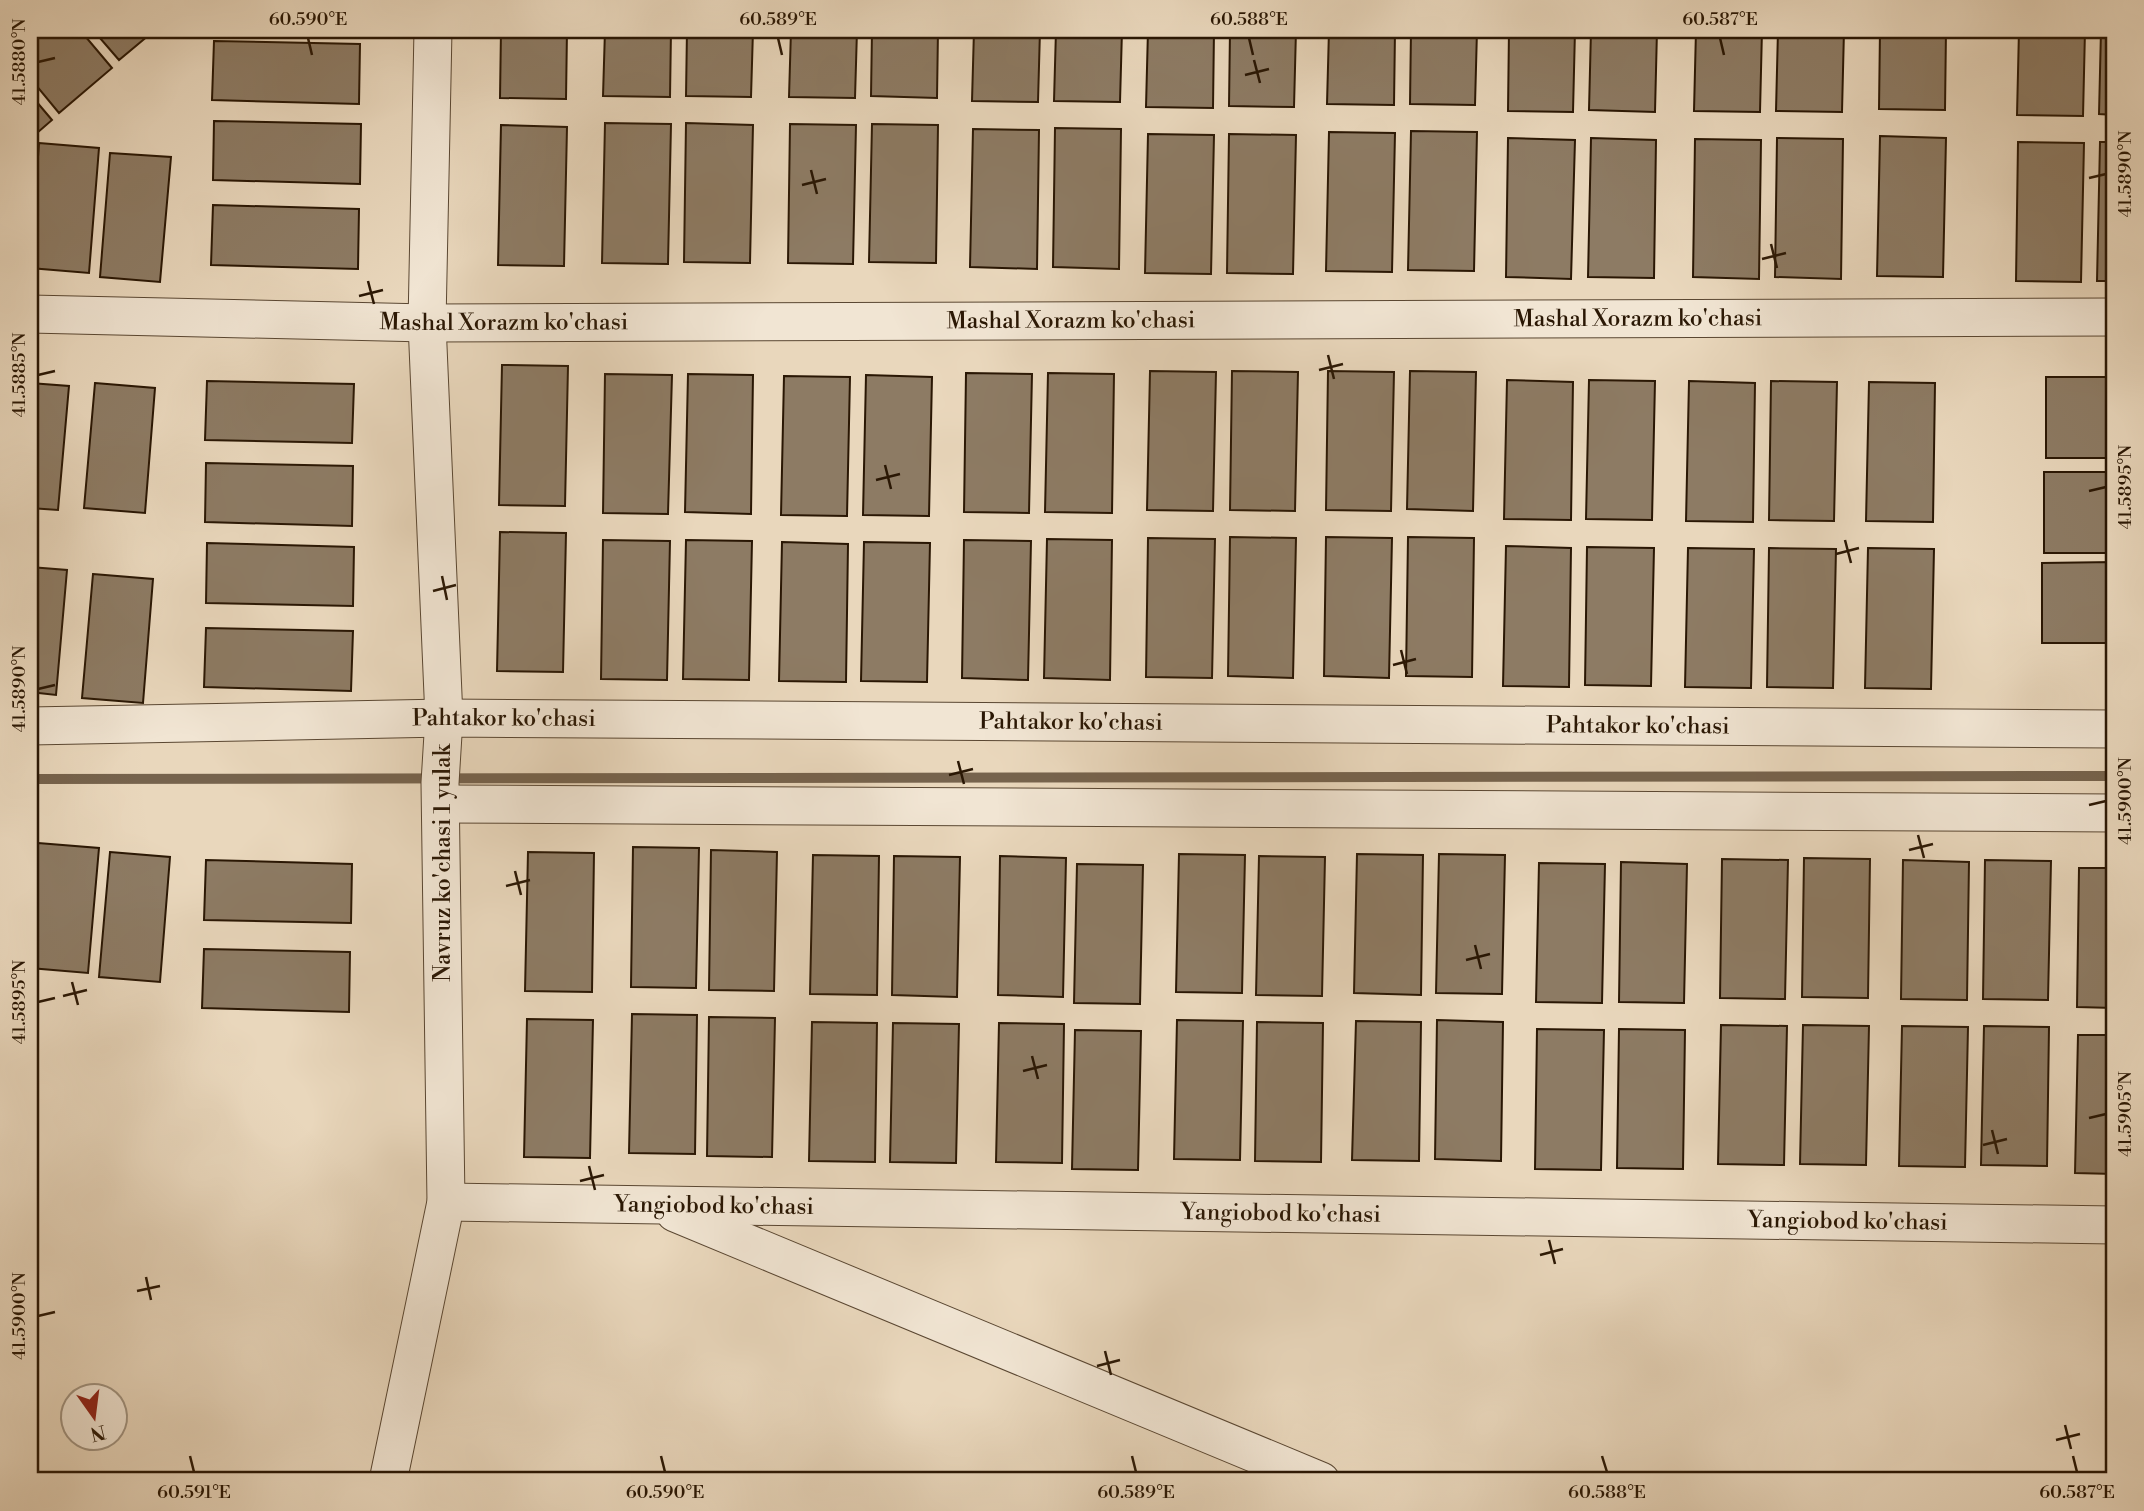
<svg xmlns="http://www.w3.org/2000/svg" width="2144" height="1511" viewBox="0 0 2144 1511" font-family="'Libre Bodoni',serif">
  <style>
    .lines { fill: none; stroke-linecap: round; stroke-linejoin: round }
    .stream { stroke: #76634d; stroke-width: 10 }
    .building { fill: #8d7b64; stroke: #2a1704; stroke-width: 2 }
    .minor-casing { stroke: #5a4732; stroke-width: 39 }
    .minor { stroke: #f1e5d3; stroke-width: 37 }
    .ticks { fill: none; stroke: #2a1704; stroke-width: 2.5 }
    .labels { text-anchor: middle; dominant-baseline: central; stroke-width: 5; stroke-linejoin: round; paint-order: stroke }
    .street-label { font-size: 23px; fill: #2a1704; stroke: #f1e5d3 }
    .neatline { fill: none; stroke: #2a1704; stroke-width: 2.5 }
    .ticks-label { font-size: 18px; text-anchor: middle; fill: #2a1704 }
  </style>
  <rect width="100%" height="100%" fill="#e9d7bc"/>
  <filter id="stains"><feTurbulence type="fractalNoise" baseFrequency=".00286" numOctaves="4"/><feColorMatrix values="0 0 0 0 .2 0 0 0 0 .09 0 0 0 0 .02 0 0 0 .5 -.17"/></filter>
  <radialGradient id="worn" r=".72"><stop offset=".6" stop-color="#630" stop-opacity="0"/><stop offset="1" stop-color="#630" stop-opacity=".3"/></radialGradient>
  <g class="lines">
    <path class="stream" d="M 30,779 L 2114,776"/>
  </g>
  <path class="building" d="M 30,30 L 80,30 L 112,68 L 59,113 L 30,78 Z
    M 93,30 L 155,30 L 119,60 Z
    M 501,30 L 567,30 L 566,99 L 500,98 Z
    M 605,30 L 671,30 L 670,97 L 603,96 Z
    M 687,30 L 753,30 L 751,97 L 686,96 Z
    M 791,30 L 857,30 L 855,98 L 789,97 Z
    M 872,30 L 938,30 L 937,98 L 871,96 Z
    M 974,30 L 1040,30 L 1038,102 L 972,101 Z
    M 1056,30 L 1122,30 L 1120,102 L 1054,101 Z
    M 1148,30 L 1214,30 L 1213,108 L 1146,107 Z
    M 1230,30 L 1296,30 L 1294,107 L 1229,106 Z
    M 1329,30 L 1395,30 L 1394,105 L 1327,104 Z
    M 1411,30 L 1477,30 L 1475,105 L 1410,104 Z
    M 1509,30 L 1575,30 L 1573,112 L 1508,111 Z
    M 1591,30 L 1657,30 L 1655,112 L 1589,110 Z
    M 1696,30 L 1762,30 L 1760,112 L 1694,111 Z
    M 1778,30 L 1844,30 L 1842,112 L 1776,111 Z
    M 1880,30 L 1946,30 L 1945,110 L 1879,109 Z
    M 2019,30 L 2085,30 L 2083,116 L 2017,115 Z
    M 2101,30 L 2114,30 L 2114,115 L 2099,114 Z
    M 214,41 L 360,44 L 359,104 L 212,100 Z
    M 30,94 L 52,120 L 30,139 Z
    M 214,121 L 361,124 L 360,184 L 213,180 Z
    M 605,123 L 671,124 L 668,264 L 602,263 Z
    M 686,123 L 753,125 L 750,263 L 684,262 Z
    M 790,124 L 856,125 L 853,264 L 788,263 Z
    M 872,124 L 938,125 L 936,263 L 869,262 Z
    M 501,125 L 567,127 L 564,266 L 498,265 Z
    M 1055,128 L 1121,129 L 1119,269 L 1053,267 Z
    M 973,129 L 1039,130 L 1037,269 L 970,267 Z
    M 1411,131 L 1477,132 L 1474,271 L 1408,270 Z
    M 1329,132 L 1395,133 L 1392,272 L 1326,271 Z
    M 1148,134 L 1214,135 L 1211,274 L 1145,273 Z
    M 1229,134 L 1296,135 L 1293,274 L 1227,273 Z
    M 1880,136 L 1946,138 L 1943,277 L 1877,276 Z
    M 1508,138 L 1575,140 L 1571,279 L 1506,277 Z
    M 1591,138 L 1656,140 L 1654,278 L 1588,277 Z
    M 1777,138 L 1843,139 L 1841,279 L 1775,277 Z
    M 1695,139 L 1761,140 L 1759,279 L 1693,277 Z
    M 2018,142 L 2084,143 L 2081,282 L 2016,281 Z
    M 2100,142 L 2114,142 L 2114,281 L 2097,281 Z
    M 39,143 L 99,148 L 89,273 L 30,268 Z
    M 110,153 L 171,157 L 160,282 L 100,277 Z
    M 213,205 L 359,209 L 358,269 L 211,265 Z
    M 502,365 L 568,366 L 565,506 L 499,505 Z
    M 1150,371 L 1216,372 L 1213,511 L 1147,510 Z
    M 1232,371 L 1298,372 L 1295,511 L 1230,510 Z
    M 1328,371 L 1394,372 L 1391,511 L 1326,510 Z
    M 1410,371 L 1476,372 L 1473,511 L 1407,509 Z
    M 966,373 L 1032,374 L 1029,513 L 964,512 Z
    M 1048,373 L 1114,374 L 1112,513 L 1045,512 Z
    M 605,374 L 672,375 L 668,514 L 603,513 Z
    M 688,374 L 753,375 L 751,514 L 685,512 Z
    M 866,375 L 932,377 L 929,516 L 863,515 Z
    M 784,376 L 850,377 L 847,516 L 781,515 Z
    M 2046,377 L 2114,377 L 2114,458 L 2046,458 Z
    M 1507,380 L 1573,382 L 1571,520 L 1504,519 Z
    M 1589,380 L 1655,381 L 1652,520 L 1586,519 Z
    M 207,381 L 354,384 L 352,443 L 205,440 Z
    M 1689,381 L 1755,383 L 1753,522 L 1686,521 Z
    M 1771,381 L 1837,382 L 1834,521 L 1769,520 Z
    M 1869,382 L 1935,383 L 1933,522 L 1866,521 Z
    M 30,383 L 69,386 L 58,510 L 30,508 Z
    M 95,383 L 155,388 L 145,513 L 84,508 Z
    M 206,463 L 353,466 L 352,526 L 205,522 Z
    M 2044,472 L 2114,472 L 2114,553 L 2044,553 Z
    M 500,532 L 566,533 L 563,672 L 497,671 Z
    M 1230,537 L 1296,538 L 1293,678 L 1228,676 Z
    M 1326,537 L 1392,538 L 1389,678 L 1324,676 Z
    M 1408,537 L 1474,538 L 1472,677 L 1406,676 Z
    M 1148,538 L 1215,539 L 1212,678 L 1146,677 Z
    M 1047,539 L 1112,540 L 1110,680 L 1044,678 Z
    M 603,540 L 670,541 L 667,680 L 601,679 Z
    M 686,540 L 752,541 L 749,680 L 683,679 Z
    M 964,540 L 1031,541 L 1028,680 L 962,678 Z
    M 782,542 L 848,544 L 846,682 L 779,681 Z
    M 864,542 L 930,543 L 927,682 L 861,681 Z
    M 207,543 L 354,547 L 353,606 L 206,603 Z
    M 1506,546 L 1571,548 L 1569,687 L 1503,686 Z
    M 1587,547 L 1654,548 L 1651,686 L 1585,685 Z
    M 1688,548 L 1754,549 L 1751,688 L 1685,687 Z
    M 1769,548 L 1836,549 L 1833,688 L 1767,687 Z
    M 1868,548 L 1934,549 L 1931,689 L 1865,688 Z
    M 2114,562 L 2114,643 L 2042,643 L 2042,563 Z
    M 30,567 L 67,570 L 56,695 L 30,692 Z
    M 93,574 L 153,579 L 143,703 L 82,698 Z
    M 206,628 L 353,631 L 351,691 L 204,687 Z
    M 38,843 L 99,848 L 88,973 L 30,968 L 30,942 Z
    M 633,847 L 699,848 L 696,988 L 631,987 Z
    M 711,850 L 777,852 L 774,991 L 709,990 Z
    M 110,852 L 170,857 L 160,982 L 99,977 Z
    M 528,852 L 594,853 L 592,992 L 525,991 Z
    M 1179,854 L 1245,855 L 1242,993 L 1176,992 Z
    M 1357,854 L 1423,855 L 1421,995 L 1354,993 Z
    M 1439,854 L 1505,855 L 1502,994 L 1436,993 Z
    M 813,855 L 879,856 L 877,995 L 810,994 Z
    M 894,856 L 960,857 L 957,997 L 892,995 Z
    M 1000,856 L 1066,858 L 1063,997 L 998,995 Z
    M 1259,856 L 1325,857 L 1322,996 L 1256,995 Z
    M 1804,858 L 1870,859 L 1868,998 L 1802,997 Z
    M 1722,859 L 1788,860 L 1785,999 L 1720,998 Z
    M 206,860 L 352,864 L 351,923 L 204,920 Z
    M 1903,860 L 1969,862 L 1967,1000 L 1901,999 Z
    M 1985,860 L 2051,861 L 2048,1000 L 1983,999 Z
    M 1621,862 L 1687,864 L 1684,1003 L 1619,1002 Z
    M 1539,863 L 1605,864 L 1602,1003 L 1536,1002 Z
    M 1077,864 L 1143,865 L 1140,1004 L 1074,1003 Z
    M 2079,868 L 2114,868 L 2114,1008 L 2077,1007 Z
    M 204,949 L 350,952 L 349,1012 L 202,1008 Z
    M 632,1014 L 697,1015 L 695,1154 L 629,1153 Z
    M 709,1017 L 775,1018 L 772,1157 L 707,1156 Z
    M 527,1019 L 593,1020 L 590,1158 L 524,1157 Z
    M 1177,1020 L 1243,1021 L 1240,1160 L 1174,1159 Z
    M 1437,1020 L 1503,1022 L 1501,1161 L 1435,1159 Z
    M 1356,1021 L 1421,1022 L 1419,1161 L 1352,1160 Z
    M 812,1022 L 877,1023 L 875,1162 L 809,1161 Z
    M 1257,1022 L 1323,1023 L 1321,1162 L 1255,1161 Z
    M 893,1023 L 959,1024 L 956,1163 L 890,1162 Z
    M 999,1023 L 1064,1024 L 1062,1163 L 996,1162 Z
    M 1721,1025 L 1787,1026 L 1784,1165 L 1718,1164 Z
    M 1803,1025 L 1869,1026 L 1866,1165 L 1800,1164 Z
    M 1902,1026 L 1968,1027 L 1965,1167 L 1899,1166 Z
    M 1984,1026 L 2049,1027 L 2047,1166 L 1981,1165 Z
    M 1537,1029 L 1604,1030 L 1601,1170 L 1535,1169 Z
    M 1619,1029 L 1685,1030 L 1683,1169 L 1617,1168 Z
    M 1075,1030 L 1141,1031 L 1138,1170 L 1072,1169 Z
    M 2078,1035 L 2114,1035 L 2114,1174 L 2075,1173 Z"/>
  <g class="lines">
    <g class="minor-casing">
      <g id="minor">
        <path id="s1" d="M 30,314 L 427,323 L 2114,317"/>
        <path id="s2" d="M 30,726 L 444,718 L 2114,729"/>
        <path d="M 441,804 L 2114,813"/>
        <path id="s3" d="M 446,1202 L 2114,1225"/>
        <path d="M 675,1213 L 1321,1481"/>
        <path d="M 388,1481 L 446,1202 L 440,783 L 444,718 L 427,323 L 433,30"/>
      </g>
    </g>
    <use href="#minor" class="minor"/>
  </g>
  <path class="ticks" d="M 308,38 L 312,55M 778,38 L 782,55M 1249,38 L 1253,55M 1720,38 L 1724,55M 1254,60 L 1260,83M 38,62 L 55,58M 1245,75 L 1269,69M 811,170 L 817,194M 2089,178 L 2106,174M 802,185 L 826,179M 1771,244 L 1777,268M 1762,259 L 1786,253M 368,281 L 374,304M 359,296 L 383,290M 1328,355 L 1334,379M 1319,370 L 1343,364M 38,375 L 55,371M 885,465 L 891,489M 876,480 L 900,474M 2089,491 L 2106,487M 1845,540 L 1851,563M 1836,554 L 1859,548M 442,576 L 447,600M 433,591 L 456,585M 1401,650 L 1407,674M 1393,665 L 1416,659M 38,689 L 55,685M 958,761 L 964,784M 949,775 L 973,769M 2089,805 L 2106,801M 1918,835 L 1924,858M 1909,850 L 1933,844M 515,871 L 521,895M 506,886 L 530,880M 1475,945 L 1481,969M 1466,960 L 1490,954M 72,982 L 78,1005M 63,996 L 87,990M 38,1002 L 55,998M 1032,1056 L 1038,1079M 1023,1071 L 1047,1065M 2089,1118 L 2106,1114M 1992,1130 L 1998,1154M 1983,1145 L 2007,1139M 589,1166 L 595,1190M 580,1181 L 604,1175M 1549,1240 L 1555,1264M 1540,1255 L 1563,1249M 146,1277 L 151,1300M 137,1291 L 160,1286M 38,1316 L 55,1312M 1105,1351 L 1111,1375M 1097,1366 L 1120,1360M 2065,1425 L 2071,1449M 2056,1440 L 2080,1434M 190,1456 L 194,1472M 661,1456 L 665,1472M 1132,1456 L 1136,1472M 1602,1456 L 1607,1472M 2073,1456 L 2077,1472"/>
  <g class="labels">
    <g class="street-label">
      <text stroke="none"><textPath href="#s1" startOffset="1608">Mashal Xorazm ko'chasi</textPath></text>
      <text stroke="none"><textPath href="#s1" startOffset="1041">Mashal Xorazm ko'chasi</textPath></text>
      <text stroke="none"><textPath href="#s1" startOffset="474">Mashal Xorazm ko'chasi</textPath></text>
      <text stroke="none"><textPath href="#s2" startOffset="474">Pahtakor ko'chasi</textPath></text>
      <text stroke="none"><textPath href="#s2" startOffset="1041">Pahtakor ko'chasi</textPath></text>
      <text stroke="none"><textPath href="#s2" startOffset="1608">Pahtakor ko'chasi</textPath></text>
      <text transform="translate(443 863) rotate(-90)">Navruz ko'chasi 1 yulak</text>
      <text stroke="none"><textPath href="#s3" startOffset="268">Yangiobod ko'chasi</textPath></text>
      <text stroke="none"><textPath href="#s3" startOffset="835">Yangiobod ko'chasi</textPath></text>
      <text stroke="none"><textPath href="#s3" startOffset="1402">Yangiobod ko'chasi</textPath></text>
    </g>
  </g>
  <rect width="2144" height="1511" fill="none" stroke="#e9d7bc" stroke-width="77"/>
  <g transform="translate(94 1417) rotate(166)"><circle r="33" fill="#f1e5d3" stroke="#a19380" stroke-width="2"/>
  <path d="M0-5L12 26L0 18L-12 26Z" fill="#8f2418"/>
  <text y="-10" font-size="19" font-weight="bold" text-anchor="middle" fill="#2a1704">N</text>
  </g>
  <rect x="38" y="38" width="2068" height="1434" class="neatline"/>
  <g class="ticks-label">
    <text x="308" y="25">60.590°E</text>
    <text x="778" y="25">60.589°E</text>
    <text x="1249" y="25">60.588°E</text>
    <text x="1720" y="25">60.587°E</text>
    <text transform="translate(19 62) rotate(-90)" y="6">41.5880°N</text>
    <text transform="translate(2125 174) rotate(-90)" y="6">41.5890°N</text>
    <text transform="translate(19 375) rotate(-90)" y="6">41.5885°N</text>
    <text transform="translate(2125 487) rotate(-90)" y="6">41.5895°N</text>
    <text transform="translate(19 689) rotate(-90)" y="6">41.5890°N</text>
    <text transform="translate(2125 801) rotate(-90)" y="6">41.5900°N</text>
    <text transform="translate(19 1002) rotate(-90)" y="6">41.5895°N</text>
    <text transform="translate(2125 1114) rotate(-90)" y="6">41.5905°N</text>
    <text transform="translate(19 1316) rotate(-90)" y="6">41.5900°N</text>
    <text x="194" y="1498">60.591°E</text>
    <text x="665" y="1498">60.590°E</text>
    <text x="1136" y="1498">60.589°E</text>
    <text x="1607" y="1498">60.588°E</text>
    <text x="2077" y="1498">60.587°E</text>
  </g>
  <rect width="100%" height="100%" filter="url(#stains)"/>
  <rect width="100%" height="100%" fill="url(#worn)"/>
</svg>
